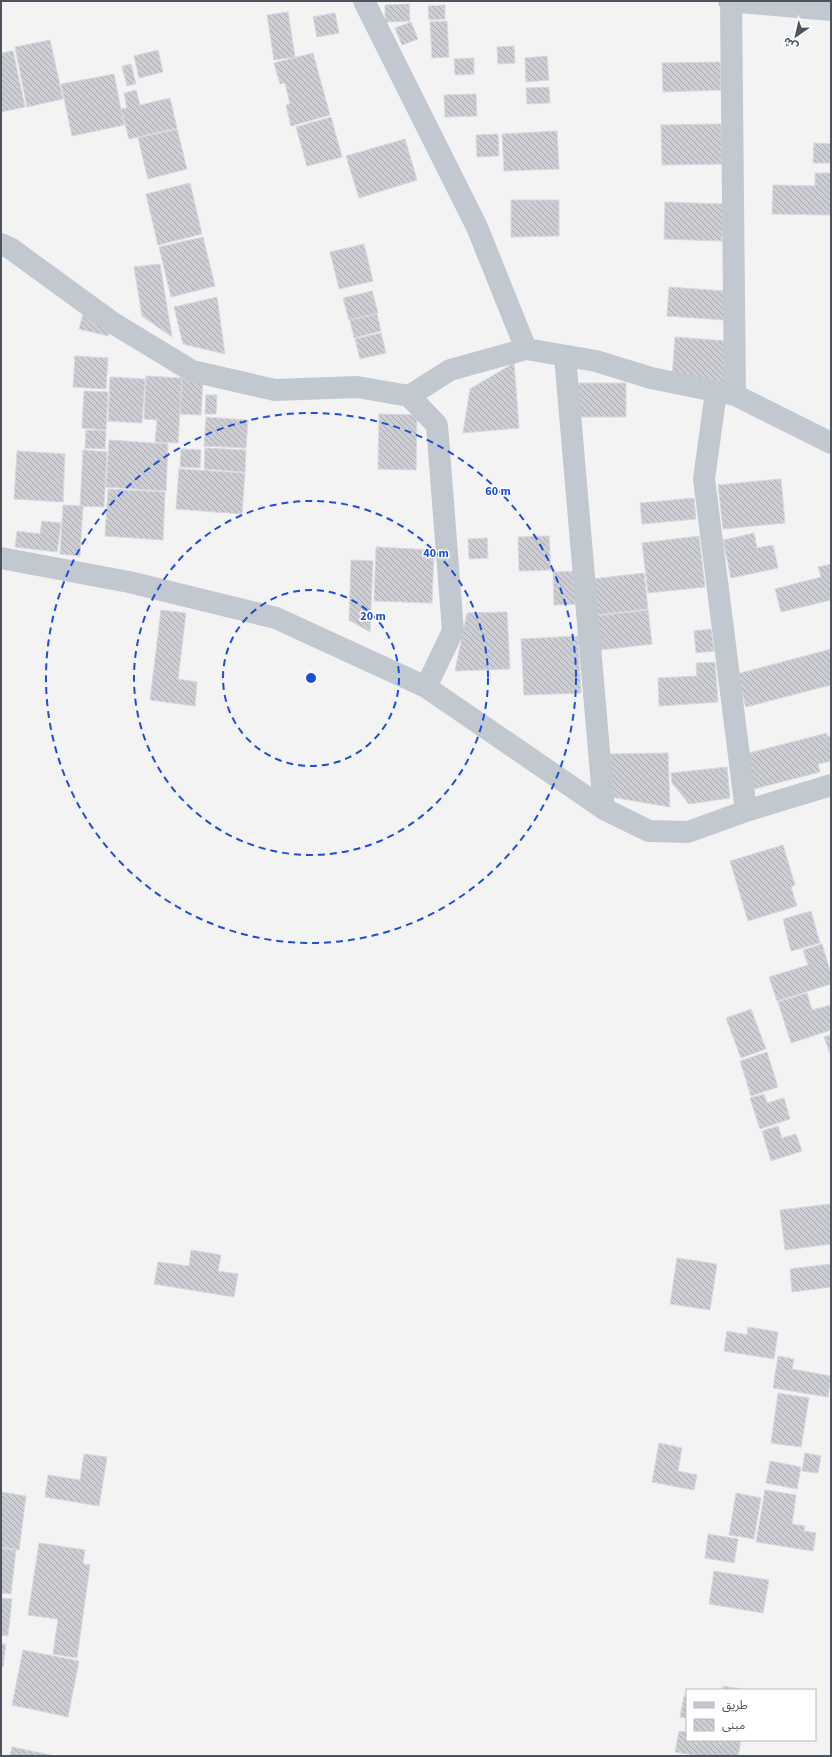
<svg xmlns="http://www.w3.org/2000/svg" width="832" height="1757" viewBox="0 0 832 1757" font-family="'Source Sans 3','Noto Sans Arabic',sans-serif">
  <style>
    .building { fill: url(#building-back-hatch); stroke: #d7d8dd }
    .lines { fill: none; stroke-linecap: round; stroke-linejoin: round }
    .street { stroke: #c2c8cf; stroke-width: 22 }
    .ring { fill: none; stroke: #1d4ed8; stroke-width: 2; stroke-dasharray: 7 5 }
    .centre { fill: #1d4ed8; stroke: #fff; stroke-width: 2 }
    .ring-label { font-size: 12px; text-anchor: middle; font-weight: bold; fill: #1d4ed8; stroke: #fff; stroke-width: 3; stroke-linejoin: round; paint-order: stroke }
  </style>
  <defs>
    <pattern id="building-back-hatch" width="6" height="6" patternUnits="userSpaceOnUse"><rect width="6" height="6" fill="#cdced4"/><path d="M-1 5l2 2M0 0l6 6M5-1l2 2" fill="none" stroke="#a9aaaf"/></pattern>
  </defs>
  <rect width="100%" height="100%" fill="#f4f3f3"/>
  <path class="building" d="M 409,4 L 410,21 L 385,22 L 385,5 Z
    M 445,5 L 445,19 L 429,20 L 428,6 Z
    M 288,12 L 295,57 L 274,60 L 267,15 Z
    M 335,13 L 339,33 L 317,37 L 313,17 Z
    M 447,21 L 449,57 L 432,58 L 430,22 Z
    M 411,22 L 418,39 L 402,45 L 395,28 Z
    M 50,40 L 63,99 L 27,107 L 15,47 Z
    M 514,46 L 515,63 L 498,64 L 497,47 Z
    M 158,50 L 163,72 L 139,78 L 134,56 Z
    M 13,51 L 25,107 L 1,112 L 1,53 Z
    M 313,53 L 330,115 L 291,126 L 286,105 L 290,104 L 285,83 L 280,84 L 274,63 Z
    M 547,56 L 549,80 L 526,82 L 525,58 Z
    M 474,58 L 474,74 L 455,75 L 454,59 Z
    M 720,62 L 721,90 L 663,92 L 662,63 Z
    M 131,64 L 136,84 L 127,86 L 122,66 Z
    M 114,74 L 124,125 L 72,136 L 61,84 Z
    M 549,87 L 550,103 L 527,104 L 526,88 Z
    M 136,90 L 140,105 L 170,98 L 177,128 L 129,139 L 121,109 L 127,108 L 124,93 Z
    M 476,94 L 477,116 L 445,117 L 444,95 Z
    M 331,117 L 342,157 L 307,166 L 296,127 Z
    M 721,124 L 722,164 L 662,165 L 661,125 Z
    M 177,129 L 187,169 L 148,179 L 138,138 Z
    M 557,131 L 559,169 L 504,171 L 502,134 Z
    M 498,134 L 499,156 L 477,157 L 476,135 Z
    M 405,139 L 417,180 L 359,198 L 346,156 Z
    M 814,143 L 831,144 L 831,163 L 813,163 Z
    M 815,173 L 831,173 L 831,215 L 772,214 L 773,185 L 815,186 Z
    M 190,183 L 202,234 L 158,245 L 146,194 Z
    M 511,200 L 559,200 L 559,236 L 511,237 Z
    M 665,202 L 723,204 L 722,241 L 664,239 Z
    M 203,237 L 215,286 L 171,297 L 159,247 Z
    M 364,244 L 373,281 L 339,289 L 330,252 Z
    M 160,264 L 172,337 L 142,316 L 134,267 Z
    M 669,287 L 725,291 L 724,320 L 667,316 Z
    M 372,291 L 378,313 L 349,320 L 343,298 Z
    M 217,297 L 225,354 L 183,344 L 174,307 Z
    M 84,310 L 110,329 L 108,336 L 79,329 Z
    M 377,314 L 381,331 L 354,338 L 350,320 Z
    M 381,333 L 386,353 L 360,359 L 355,339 Z
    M 675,337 L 727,341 L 725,383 L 672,379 Z
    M 75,356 L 108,358 L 106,389 L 73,387 Z
    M 514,363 L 519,428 L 463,433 L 470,389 Z
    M 146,376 L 182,378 L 178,443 L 155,442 L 157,420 L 144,419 Z
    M 182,376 L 203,377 L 201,415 L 180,414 Z
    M 110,377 L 145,379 L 142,423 L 108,421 Z
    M 576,383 L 626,383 L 626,417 L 576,417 Z
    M 84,391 L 108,392 L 106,430 L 82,428 Z
    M 206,395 L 217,395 L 216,414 L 205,414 Z
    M 379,414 L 417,415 L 416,470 L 378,469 Z
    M 206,417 L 248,420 L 246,448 L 204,446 Z
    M 86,430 L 106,431 L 105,449 L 85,448 Z
    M 109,440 L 168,444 L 166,491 L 106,487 Z
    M 205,448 L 246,450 L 245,472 L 204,469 Z
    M 181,449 L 201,450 L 200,468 L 180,467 Z
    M 83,450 L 107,452 L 104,507 L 80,506 Z
    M 17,451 L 65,454 L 63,502 L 14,499 Z
    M 179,469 L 245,473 L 242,514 L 176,509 Z
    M 781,479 L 785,523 L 723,529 L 718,485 Z
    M 108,489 L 165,492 L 163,540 L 105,536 Z
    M 694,498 L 696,519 L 642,524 L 640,503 Z
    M 63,505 L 83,506 L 80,556 L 60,554 Z
    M 42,521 L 61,523 L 57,552 L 15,547 L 17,531 L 40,534 Z
    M 754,533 L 757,548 L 773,545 L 778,568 L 731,578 L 723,540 Z
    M 549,536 L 551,570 L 519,571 L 518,537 Z
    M 699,536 L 705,587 L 648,593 L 642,543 Z
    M 487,538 L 488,558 L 469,559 L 468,539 Z
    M 376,547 L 434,550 L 432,603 L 374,601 Z
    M 351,560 L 373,561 L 370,632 L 349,620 Z
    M 831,564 L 831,600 L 781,612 L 775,589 L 821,577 L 818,567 Z
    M 579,571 L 581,604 L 554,605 L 553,572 Z
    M 644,573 L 648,609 L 596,615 L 592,579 Z
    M 161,610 L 186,613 L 178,679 L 197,682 L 195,706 L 150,700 Z
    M 648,610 L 652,644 L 600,650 L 596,616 Z
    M 507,612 L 510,669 L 455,671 L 467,613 Z
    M 711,629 L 714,651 L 696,653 L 694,631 Z
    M 578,636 L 581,693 L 524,695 L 521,639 Z
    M 831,649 L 831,685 L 746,707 L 737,674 Z
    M 715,662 L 718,702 L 659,706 L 658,678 L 697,676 L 696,663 Z
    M 827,733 L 827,737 L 831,736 L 831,761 L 818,764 L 820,772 L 754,789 L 745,754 Z
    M 668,753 L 670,807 L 611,797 L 610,754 Z
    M 727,767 L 730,798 L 689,804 L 672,783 L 671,773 Z
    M 783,845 L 795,885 L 791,887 L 797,906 L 748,921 L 730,861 Z
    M 811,911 L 820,943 L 791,951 L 783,919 Z
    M 822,944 L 831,974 L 831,984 L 777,1001 L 769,977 L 808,965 L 803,950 Z
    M 807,993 L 812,1010 L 831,1005 L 831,1030 L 791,1043 L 778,1002 Z
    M 751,1009 L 766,1049 L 741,1058 L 726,1018 Z
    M 831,1035 L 831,1056 L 824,1037 Z
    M 767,1052 L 778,1087 L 751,1096 L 740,1061 Z
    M 764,1094 L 767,1103 L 784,1098 L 790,1119 L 760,1129 L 750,1098 Z
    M 778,1126 L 782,1138 L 796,1134 L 802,1151 L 771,1161 L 762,1131 Z
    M 830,1204 L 831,1244 L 785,1250 L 780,1210 Z
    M 191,1250 L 221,1255 L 218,1271 L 238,1274 L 234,1297 L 154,1284 L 158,1262 L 189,1266 Z
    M 677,1258 L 717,1264 L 710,1310 L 670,1304 Z
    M 831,1264 L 831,1287 L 792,1292 L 790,1269 Z
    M 748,1327 L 778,1332 L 774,1359 L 724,1351 L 727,1331 L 747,1335 Z
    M 778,1356 L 794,1359 L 792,1369 L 831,1376 L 828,1397 L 773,1388 Z
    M 778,1393 L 809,1398 L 801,1447 L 771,1443 Z
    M 659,1443 L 682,1448 L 678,1471 L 697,1475 L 694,1490 L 652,1482 Z
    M 805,1453 L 821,1456 L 818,1473 L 802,1471 Z
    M 84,1454 L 107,1457 L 99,1506 L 45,1497 L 48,1475 L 80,1480 Z
    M 770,1461 L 801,1467 L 797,1489 L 766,1483 Z
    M 765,1490 L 796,1495 L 792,1524 L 805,1526 L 804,1531 L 816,1533 L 813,1551 L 756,1542 Z
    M 1,1492 L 26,1496 L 19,1550 L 1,1547 Z
    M 736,1493 L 761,1498 L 754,1539 L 729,1535 Z
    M 708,1534 L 738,1539 L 734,1563 L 705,1558 Z
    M 39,1543 L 85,1550 L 83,1564 L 90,1565 L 77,1658 L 53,1654 L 58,1619 L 28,1615 Z
    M 1,1548 L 16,1550 L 11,1594 L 1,1593 Z
    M 714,1571 L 769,1580 L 763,1613 L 709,1604 Z
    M 1,1598 L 12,1599 L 8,1636 L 1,1635 Z
    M 1,1644 L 6,1644 L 3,1667 L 1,1667 Z
    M 23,1650 L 79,1661 L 68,1717 L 12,1705 Z
    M 723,1686 L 745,1690 L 722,1690 Z
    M 684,1696 L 687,1696 L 687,1718 L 680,1717 Z
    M 679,1731 L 687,1732 L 687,1740 L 741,1740 L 738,1756 L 699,1756 L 675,1752 Z
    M 12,1747 L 55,1756 L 10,1756 Z"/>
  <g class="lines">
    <path class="street" d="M 364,1 L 477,227 L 526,349
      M 729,1 L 831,10
      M 731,1 L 735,395
      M 1,244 L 10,248 L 113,323 L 192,371 L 275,390 L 357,387 L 409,396 L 437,425 L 453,631 L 426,687
      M 565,356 L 604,809
      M 716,392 L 704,479 L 746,811
      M 409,396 L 450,370 L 526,349 L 596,361 L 651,378 L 735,395 L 831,443
      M 1,558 L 129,582 L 276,618 L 426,687 L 604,809 L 649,831 L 688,832 L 746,811 L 831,785"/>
  </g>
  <g class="ring">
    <circle cx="311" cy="678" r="88"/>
    <circle cx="311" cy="678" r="177"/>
    <circle cx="311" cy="678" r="265"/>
  </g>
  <circle cx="311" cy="678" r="6" class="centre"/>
  <g class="ring-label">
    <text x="498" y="495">60 m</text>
    <text x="436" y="557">40 m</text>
    <text x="373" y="620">20 m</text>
  </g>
  <rect width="832" height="1757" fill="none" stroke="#4c535e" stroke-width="4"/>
  <rect x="686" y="1689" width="130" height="52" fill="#ffffff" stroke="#b7babf"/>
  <rect x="694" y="1702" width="20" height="6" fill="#c2c8cf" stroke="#b7babf"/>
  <text x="722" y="1709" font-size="12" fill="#4c535e">طريق</text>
  <rect x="694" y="1719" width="20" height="12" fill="url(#building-back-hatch)" stroke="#b7babf"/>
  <text x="722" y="1729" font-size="12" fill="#4c535e">مبنى</text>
  <g transform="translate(796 36) rotate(214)" stroke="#ffffff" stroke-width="3" paint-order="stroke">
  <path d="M0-3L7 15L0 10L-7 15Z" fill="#4c535e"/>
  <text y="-6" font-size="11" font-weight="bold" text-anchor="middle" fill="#4c535e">ش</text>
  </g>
</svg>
